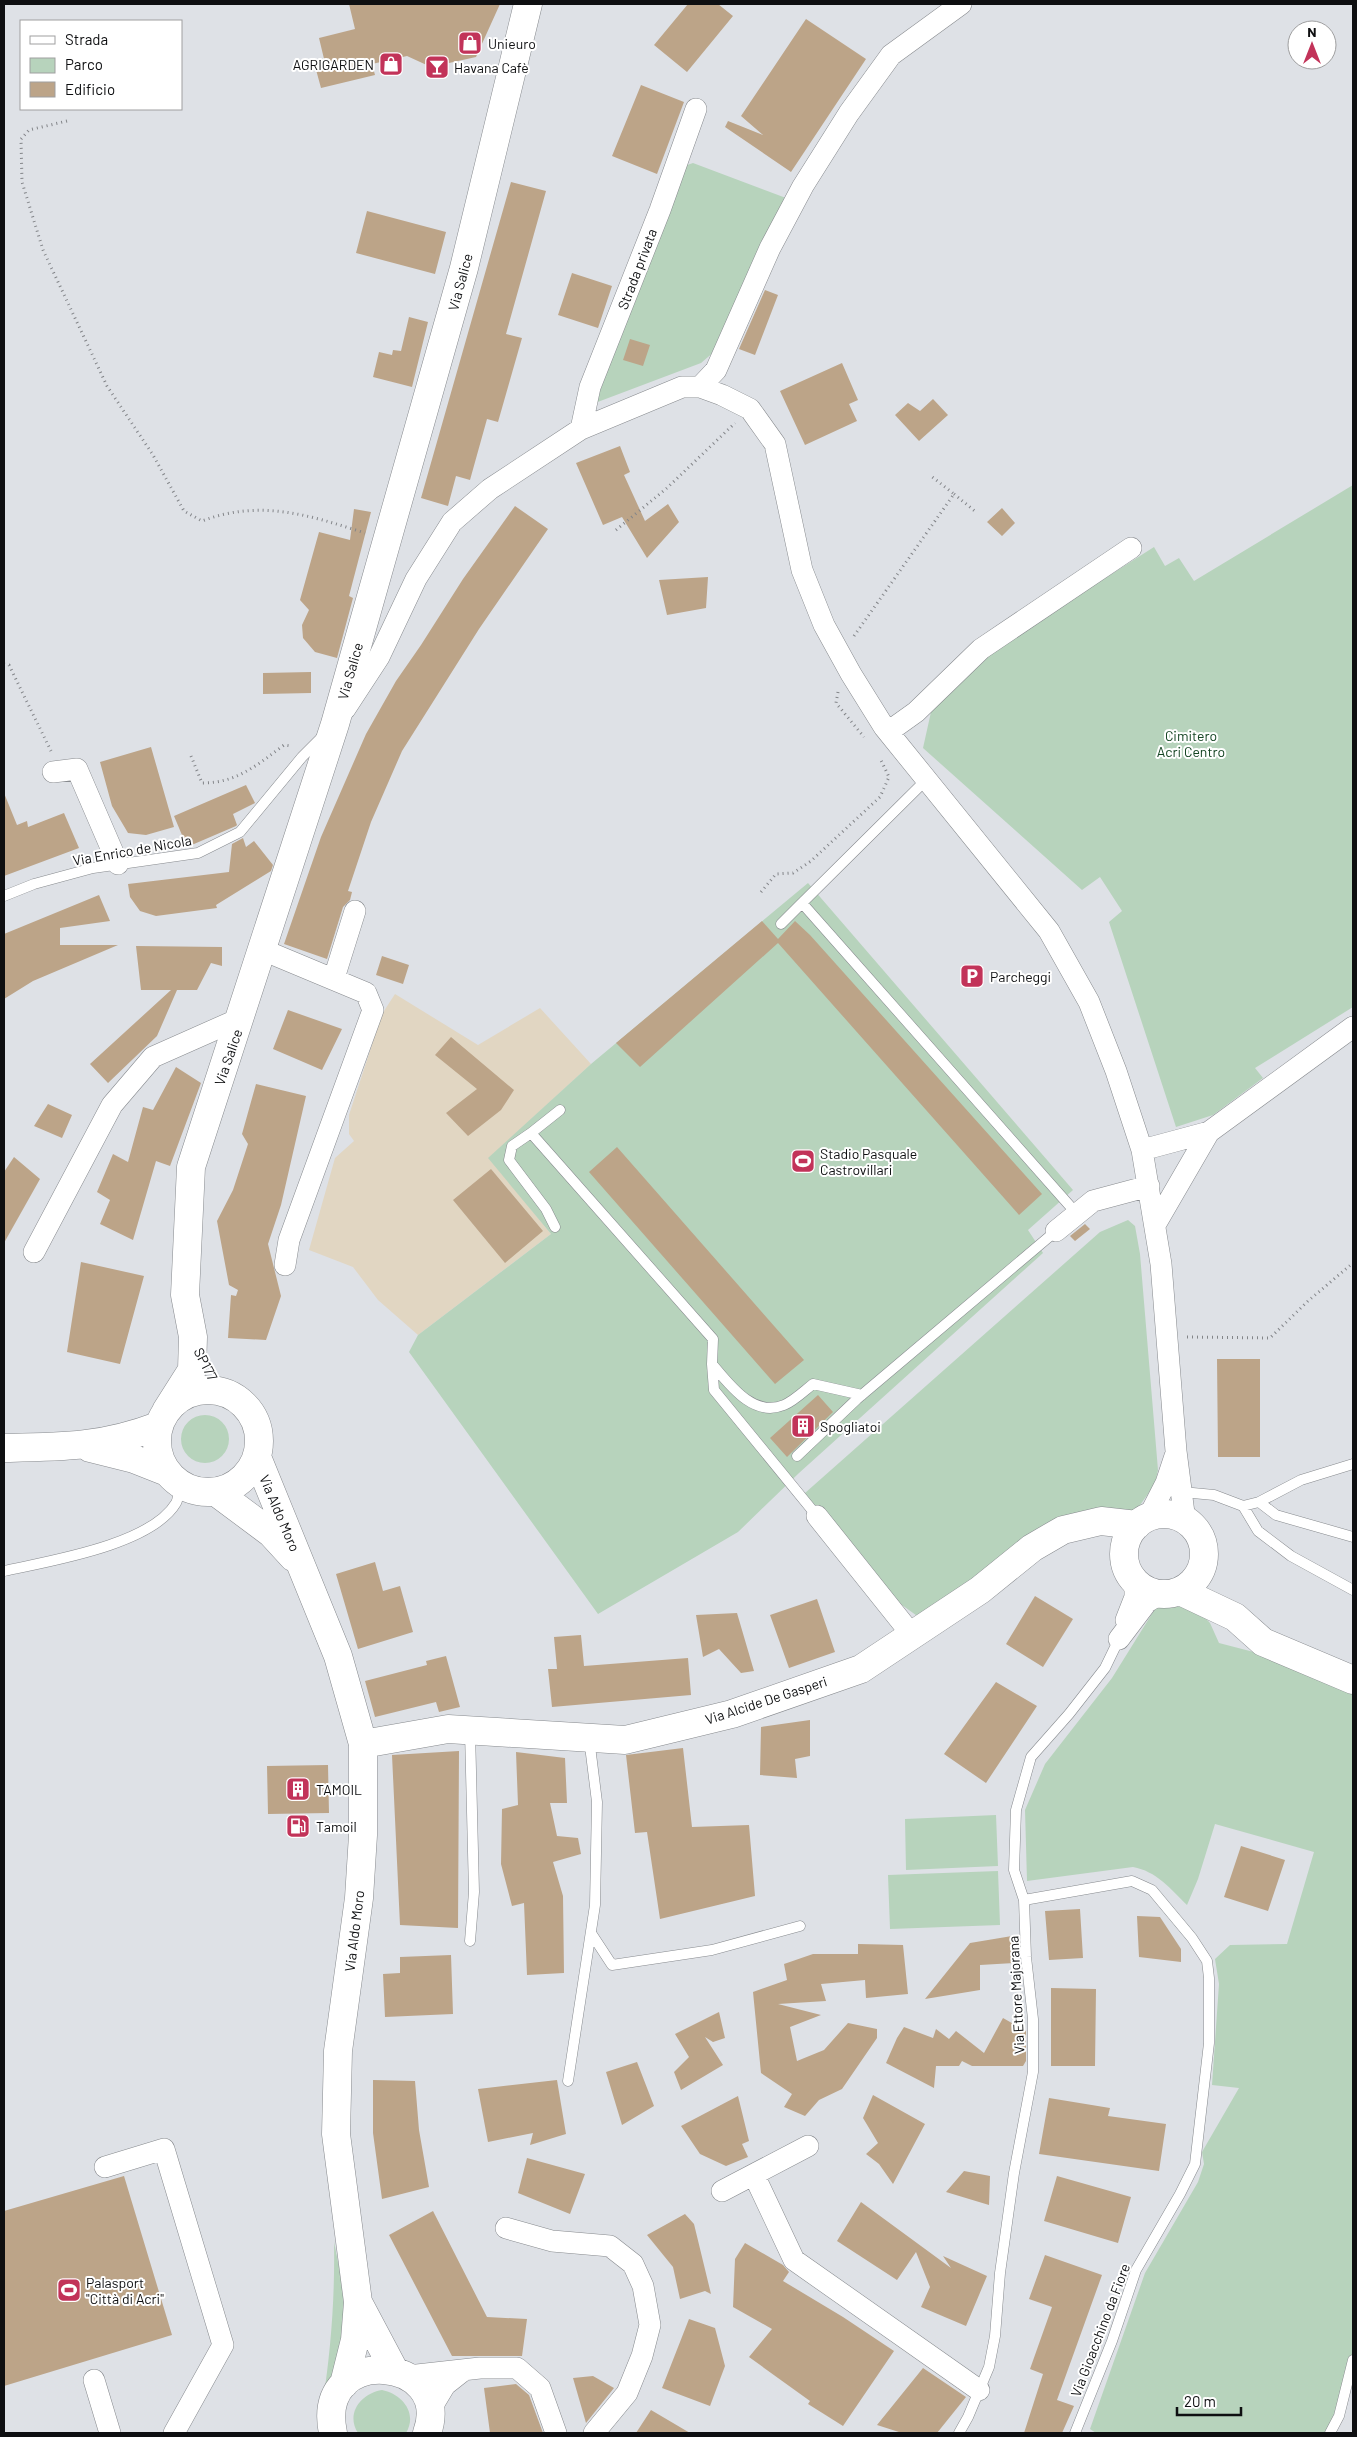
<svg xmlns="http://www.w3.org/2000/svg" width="1357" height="2437" viewBox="0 0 1357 2437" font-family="Barlow,sans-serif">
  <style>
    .commercial { fill: #e1d6c2 }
    .green { fill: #b7d3bc }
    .building { fill: #bca488 }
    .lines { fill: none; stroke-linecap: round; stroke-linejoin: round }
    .lane-casing { stroke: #878a8e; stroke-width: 11 }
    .street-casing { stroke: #878a8e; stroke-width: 22 }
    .secondary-casing { stroke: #878a8e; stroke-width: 29 }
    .path { stroke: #838589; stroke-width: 3; stroke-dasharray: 1 4; stroke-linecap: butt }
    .lane { stroke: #fff; stroke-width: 10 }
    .street { stroke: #fff; stroke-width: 21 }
    .secondary { stroke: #fff; stroke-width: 28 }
    .labels { text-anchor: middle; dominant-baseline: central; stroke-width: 4; stroke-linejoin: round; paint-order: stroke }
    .poi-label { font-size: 14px; fill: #0e0f11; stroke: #fff; text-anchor: start }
    .street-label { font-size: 14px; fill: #0e0f11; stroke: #fff }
    .park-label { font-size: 14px; fill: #134321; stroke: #fff }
  </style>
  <rect width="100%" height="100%" fill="#dee1e6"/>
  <path class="commercial" d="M 395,994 L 478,1045 L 540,1008 L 591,1064 L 489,1158 L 551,1234 L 418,1335 L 378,1300 L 353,1267 L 309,1250 L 335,1158 L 354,1141 L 349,1134 L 349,1115 L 382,1014 Z"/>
  <path class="green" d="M 693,163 L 786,198 L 715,351 L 701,363 L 595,403 L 640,289 L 684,166 Z
    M 1353,485 L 1353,1007 L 1255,1068 L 1263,1078 L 1213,1115 L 1176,1127 L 1109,922 L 1122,911 L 1100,877 L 1082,890 L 923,748 L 933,703 L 1008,640 L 1154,547 L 1165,566 L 1179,558 L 1194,581 Z
    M 808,883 L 1073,1190 L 1028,1230 L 1043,1253 L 799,1473 L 738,1532 L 598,1614 L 409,1352 L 418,1335 L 551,1234 L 488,1158 L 591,1064 Z
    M 1128,1220 L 1135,1226 L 1140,1254 L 1158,1470 L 1155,1484 L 1138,1508 L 958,1591 L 920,1618 L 895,1600 L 881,1586 L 866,1560 L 812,1506 L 805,1493 L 1100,1232 Z
    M181 1439a24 24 0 1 1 48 0a24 24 0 1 1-48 0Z
    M 1173,1598 L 1188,1600 L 1210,1623 L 1219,1643 L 1269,1656 L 1353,1692 L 1353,2360 L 1330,2433 L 1096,2433 L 1090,2429 L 1145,2273 L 1198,2182 L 1204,2164 L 1202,2152 L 1239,2088 L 1212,2085 L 1219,1984 L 1215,1959 L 1230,1945 L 1287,1944 L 1314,1852 L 1215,1824 L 1198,1879 L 1187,1905 C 1171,1889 1156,1871 1133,1867 L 1027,1881 L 1025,1810 L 1045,1764 L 1112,1678 L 1158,1604 Z
    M 996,1815 L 998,1866 L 906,1870 L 905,1819 Z
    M 998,1871 L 1000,1925 L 890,1929 L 888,1875 Z
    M 334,2242 L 343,2287 L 346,2340 L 323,2402 C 331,2348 335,2297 334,2242 Z
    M 382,2390 C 402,2394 418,2413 406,2433 L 358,2433 C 345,2413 362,2393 382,2390 Z"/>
  <path class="building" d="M 349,4 L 500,4 L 476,57 L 431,67 L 407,56 L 372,64 L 375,75 L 321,88 L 315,66 L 325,63 L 319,38 L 355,29 Z
    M 688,4 L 718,4 L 733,16 L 687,72 L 654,45 Z
    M 806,19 L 866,59 L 791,172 L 725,127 L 728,121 L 763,135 L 741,116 Z
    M 641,85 L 684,102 L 657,174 L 612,156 Z
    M 511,182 L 546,191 L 506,334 L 522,338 L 498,422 L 487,419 L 470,480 L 456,476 L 448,506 L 421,498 Z
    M 367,211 L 446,232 L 435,274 L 356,253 Z
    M 572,273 L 612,286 L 598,328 L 558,315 Z
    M 765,290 L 778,295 L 755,355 L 739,349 Z
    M 409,317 L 428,322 L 412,387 L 373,377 L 379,352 L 392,355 L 393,350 L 401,351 Z
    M 630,339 L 650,345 L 643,366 L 623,360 Z
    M 842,363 L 858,400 L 849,404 L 857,421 L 805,445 L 780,391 Z
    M 933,399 L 948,415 L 919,441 L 895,415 L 908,403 L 920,411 Z
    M 620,446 L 630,472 L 624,475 L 645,521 L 668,504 L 679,522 L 647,558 L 622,517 L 603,525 L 576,463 Z
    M 515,506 L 548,529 L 479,629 L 402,751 L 371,822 L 348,891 L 352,892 L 350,900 L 343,907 L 327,959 L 284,944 L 321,837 L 366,734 L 396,681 L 421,645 L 463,579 Z
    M 1002,508 L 1015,523 L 1002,536 L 987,522 Z
    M 354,509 L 371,512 L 349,596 L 353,598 L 337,658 L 315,652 L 303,638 L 302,625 L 309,610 L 300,600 L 319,532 L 350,540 Z
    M 708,577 L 706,608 L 667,615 L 659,580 Z
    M 311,672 L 311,693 L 263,694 L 263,673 Z
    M 151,747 L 174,827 L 146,835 L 128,833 L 112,806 L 100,762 Z
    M 246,785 L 255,803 L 233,814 L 237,825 L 236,826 L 187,847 L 174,816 Z
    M 4,793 L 17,825 L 27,821 L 28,827 L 64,813 L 79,848 L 4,876 Z
    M 243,838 L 246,847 L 254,841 L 273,865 L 271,871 L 216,905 L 217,908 L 156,916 L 140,911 L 130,897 L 128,884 L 229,872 L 232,844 Z
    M 99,895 L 110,921 L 60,928 L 60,945 L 118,945 L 33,981 L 4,999 L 4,934 Z
    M 762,921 L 778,939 L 795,921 L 810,935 L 1042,1194 L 1019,1215 L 778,943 L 640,1067 L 616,1043 Z
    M 136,946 L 222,947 L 222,966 L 211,963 L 197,990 L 177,990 L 157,1036 L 108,1083 L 90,1064 L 171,990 L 141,990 Z
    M 382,956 L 409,965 L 403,984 L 376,975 Z
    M 288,1010 L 342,1029 L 322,1070 L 273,1049 Z
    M 451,1037 L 514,1090 L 501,1110 L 468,1136 L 446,1113 L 477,1089 L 435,1055 Z
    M 176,1067 L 201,1083 L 170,1166 L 156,1161 L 133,1240 L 100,1224 L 110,1200 L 97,1192 L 113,1154 L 128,1162 L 143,1107 L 153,1110 Z
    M 256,1084 L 306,1096 L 281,1205 L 268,1244 L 281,1296 L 266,1340 L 228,1338 L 231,1295 L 236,1296 L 238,1290 L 229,1285 L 217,1221 L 233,1190 L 248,1144 L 242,1134 Z
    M 48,1104 L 72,1115 L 62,1138 L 34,1126 Z
    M 617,1147 L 804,1360 L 775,1384 L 589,1172 Z
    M 14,1157 L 40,1179 L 4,1243 L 4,1172 Z
    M 491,1169 L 543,1231 L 505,1263 L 453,1200 Z
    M 1085,1224 L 1090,1229 L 1075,1241 L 1070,1236 Z
    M 81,1262 L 144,1276 L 120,1364 L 67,1352 Z
    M 1217,1359 L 1260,1359 L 1260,1457 L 1218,1457 Z
    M 818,1395 L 833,1412 L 787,1457 L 770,1438 Z
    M 375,1562 L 383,1591 L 400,1586 L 413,1632 L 358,1649 L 336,1574 Z
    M 1035,1596 L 1073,1619 L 1043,1667 L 1006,1644 Z
    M 817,1599 L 835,1652 L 789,1668 L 770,1615 Z
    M 737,1613 L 754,1671 L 741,1673 L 719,1649 L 703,1657 L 696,1615 Z
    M 581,1635 L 584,1666 L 688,1658 L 691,1695 L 552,1707 L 548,1669 L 557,1669 L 554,1637 Z
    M 446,1656 L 460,1707 L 439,1712 L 436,1702 L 375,1717 L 365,1681 L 427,1665 L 426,1661 Z
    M 996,1682 L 1037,1706 L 986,1783 L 944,1754 Z
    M 810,1720 L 810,1756 L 795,1759 L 797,1778 L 760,1775 L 761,1727 Z
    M 683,1748 L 692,1827 L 749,1825 L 755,1896 L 660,1919 L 647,1832 L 635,1833 L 626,1755 Z
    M 459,1751 L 458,1928 L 400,1925 L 392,1755 Z
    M 516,1752 L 565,1758 L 567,1803 L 550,1803 L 557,1836 L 578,1838 L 581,1854 L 553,1862 L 563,1896 L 564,1973 L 527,1975 L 524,1903 L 512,1906 L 501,1864 L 502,1809 L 518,1805 Z
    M 328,1765 L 329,1813 L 268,1814 L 267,1766 Z
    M 1241,1846 L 1285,1860 L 1268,1911 L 1224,1897 Z
    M 1080,1909 L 1083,1958 L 1049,1960 L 1045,1911 Z
    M 1137,1916 L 1160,1917 L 1181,1949 L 1181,1962 L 1139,1957 Z
    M 1012,1936 L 1014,1963 L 980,1965 L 980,1990 L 925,1999 L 970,1943 Z
    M 858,1944 L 903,1945 L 908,1994 L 866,1998 L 865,1980 L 821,1984 L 826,2001 L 778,2004 L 821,2015 L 790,2027 L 797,2061 L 824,2050 L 848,2023 L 877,2029 L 877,2038 L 842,2089 L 819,2100 L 805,2116 L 784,2107 L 792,2094 L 761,2073 L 753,1992 L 787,1980 L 784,1964 L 813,1954 L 858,1954 Z
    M 451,1955 L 453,2014 L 385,2017 L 383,1974 L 400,1973 L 400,1957 Z
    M 1051,1988 L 1096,1989 L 1095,2066 L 1051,2066 Z
    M 719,2012 L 725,2038 L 713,2042 L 705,2037 L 723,2065 L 681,2090 L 674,2072 L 689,2057 L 675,2034 Z
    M 1003,2018 L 1026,2031 L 1026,2061 L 1023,2066 L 972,2066 L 962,2061 L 959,2066 L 936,2066 L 934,2088 L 886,2063 L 897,2038 L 904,2027 L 933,2038 L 936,2029 L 949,2039 L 956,2031 L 984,2053 Z
    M 637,2062 L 654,2106 L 622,2125 L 606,2072 Z
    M 373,2080 L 415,2081 L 419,2130 L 429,2187 L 382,2199 L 373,2133 Z
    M 557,2080 L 566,2134 L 530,2145 L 533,2133 L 488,2142 L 478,2089 Z
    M 873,2095 L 925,2124 L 893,2184 L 879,2164 L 866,2154 L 878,2143 L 863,2118 Z
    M 738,2096 L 749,2141 L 742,2144 L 748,2157 L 726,2166 L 700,2154 L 681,2126 Z
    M 1049,2098 L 1110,2108 L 1108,2116 L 1166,2124 L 1159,2171 L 1039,2154 Z
    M 527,2158 L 585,2174 L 570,2214 L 518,2193 Z
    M 964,2171 L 990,2176 L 989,2205 L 946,2192 Z
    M 124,2176 L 172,2335 L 4,2386 L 4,2211 Z
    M 1057,2176 L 1131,2197 L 1118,2243 L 1044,2221 Z
    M 861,2202 L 951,2268 L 943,2256 L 987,2276 L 966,2326 L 921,2307 L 930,2287 L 916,2252 L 897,2280 L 837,2241 Z
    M 433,2211 L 487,2317 L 527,2319 L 522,2356 L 452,2356 L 389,2235 Z
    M 685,2214 L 694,2224 L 711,2294 L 705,2291 L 680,2299 L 673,2267 L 647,2235 Z
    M 745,2243 L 783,2265 L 789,2272 L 783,2281 L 843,2317 L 894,2351 L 843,2426 L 808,2404 L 810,2401 L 749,2357 L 772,2329 L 733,2307 L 735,2259 Z
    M 1045,2255 L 1102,2275 L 1057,2400 L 1074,2406 L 1062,2433 L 1024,2433 L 1043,2374 L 1030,2369 L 1052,2307 L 1029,2299 Z
    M 689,2319 L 715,2328 L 725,2366 L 710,2406 L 662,2388 Z
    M 923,2368 L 966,2397 L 937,2433 L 902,2433 L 877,2425 Z
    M 593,2376 L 614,2388 L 586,2423 L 573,2378 Z
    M 516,2384 L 529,2395 L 543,2433 L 490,2433 L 484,2388 Z
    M 651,2410 L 690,2433 L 636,2433 Z"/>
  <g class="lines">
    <g class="lane-casing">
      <path id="lane" d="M 4,896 L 34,884 L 93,868 L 198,853 L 240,832 L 302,757 L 322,737
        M 802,903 L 925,781
        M 781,924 L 802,903 L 1077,1214
        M 531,1133 L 560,1110
        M 555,1227 L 546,1209 L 509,1160 L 512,1146 L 531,1133 L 713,1339 L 712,1364 L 714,1390 L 817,1516
        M 712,1364 C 729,1384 753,1418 784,1405 C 794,1401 804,1391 813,1384 L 862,1395
        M 797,1456 L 857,1399 L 1056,1231
        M 1182,1492 L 1214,1495 L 1243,1506 L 1259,1502 L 1301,1480 L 1353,1464
        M 1259,1502 L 1276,1515 L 1353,1537
        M 1243,1506 L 1258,1531 L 1291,1556 L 1353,1590
        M 4,1571 C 49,1561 151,1545 176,1503 C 179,1498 178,1489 179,1484
        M 1024,1900 L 1132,1881 L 1152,1890 L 1192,1938 L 1207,1961 L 1209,1978 L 1209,2043 L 1195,2164 L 1180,2194 L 1136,2270 L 1112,2341 L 1075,2433
        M 591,1933 L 612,1965 L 712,1950 L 800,1926
        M 470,1941 L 474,1892 L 470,1731
        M 568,2081 L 595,1905 L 597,1802 L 589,1738
        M 959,2433 L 968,2417 L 989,2367 L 995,2336 L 1000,2273 L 1014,2173 L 1033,2072 L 1033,2019 L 1026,1957 L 1024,1900 L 1014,1870 L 1016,1810 L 1031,1757 L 1069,1714 L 1105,1668 L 1119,1639
        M 1330,2433 L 1339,2416 L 1353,2360"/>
    </g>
    <g class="street-casing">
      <path id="street" d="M 700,387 L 716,370 L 770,248 L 803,186 L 849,113 L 891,55 L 961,4
        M 581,429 L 590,387 L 660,210 L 696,109
        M 345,709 L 379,657 L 416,579 L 452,522 L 490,489 L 581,429 L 682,387 L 700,387 L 722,395 L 750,409 L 775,444 L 802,570 L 824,625 L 851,674 L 884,727 L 1049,931 L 1089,1002 L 1116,1071 L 1142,1150 L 1161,1264 L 1176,1451 L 1185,1521
        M 888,732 L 916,712 L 981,649 L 1131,548
        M 53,772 L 77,769 L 118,864
        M 263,950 L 366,993 L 373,1010 L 289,1240 L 285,1265
        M 334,978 L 355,911
        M 1209,1132 L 1353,1027
        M 1142,1150 L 1209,1132 L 1155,1225
        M 1056,1231 L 1093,1201 L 1149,1186
        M 34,1252 L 112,1105 L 153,1057 L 241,1018
        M 817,1516 L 912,1635
        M 1148,1518 L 1166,1483 L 1175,1456
        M 1126,1620 L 1135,1597 L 1135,1582
        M 1119,1639 L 1147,1602 L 1160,1594
        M 105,2167 L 164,2149 L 223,2345 L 174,2433
        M 754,2175 L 794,2260 L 979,2390
        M 722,2191 L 808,2146
        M 506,2228 L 552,2241 L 610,2246 L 633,2264 L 643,2286 L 650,2325 L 642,2356 L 627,2393 L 594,2433
        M 408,2376 L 480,2368 L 517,2368 L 540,2388 L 556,2433
        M 94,2380 L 110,2433
        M 430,2410 L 445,2385 L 464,2370"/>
    </g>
    <g class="secondary-casing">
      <path id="secondary" d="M157 1441a51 51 0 1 1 102 0a51 51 0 1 1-102 0Z
        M 166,1411 L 192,1370 L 193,1337 L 185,1295 L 191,1167 L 335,724 L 464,268 L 528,4
        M 4,1448 C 62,1447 103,1447 158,1426
        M 90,1448 L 134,1459 L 167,1472
        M 257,1457 L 338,1656 L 363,1744 L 363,1835 L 359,1898 L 338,2051 L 336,2134 L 358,2302 L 355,2340 L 344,2384
        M 216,1492 L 271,1533 L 293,1557
        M1124 1554a40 40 0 1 1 80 0a40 40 0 1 1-80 0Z
        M 1180,1591 L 1235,1617 L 1263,1642 L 1353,1680
        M 363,1744 L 448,1729 L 625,1740 L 732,1714 L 861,1669 L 980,1590 L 1032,1548 L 1063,1530 L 1101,1521 L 1137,1525
        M 359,2304 L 394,2370
        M 333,2433 C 314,2342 455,2356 427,2433"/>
    </g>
    <path class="path" d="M 67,121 L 29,130 L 21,139 L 22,182 L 43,250 L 107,386 L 153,455 L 184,511 L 202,521 C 260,499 309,515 365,533
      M 954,494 L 976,512
      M 616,530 L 667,488 L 735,423
      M 854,636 L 954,494 L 931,476
      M 4,664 L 9,665 L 51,751
      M 838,692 L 836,703 L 864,737
      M 191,756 L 202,783 C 237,783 257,765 284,745 L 291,746
      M 761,892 L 776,874 L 793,873 L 811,861 L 880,797 L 889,777 L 880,758
      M 1187,1337 L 1270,1338 L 1308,1301 L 1353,1263"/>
    <use href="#lane" class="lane"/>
    <use href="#street" class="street"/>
    <use href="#secondary" class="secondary"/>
  </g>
  <defs>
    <g id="shop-square" transform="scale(1.25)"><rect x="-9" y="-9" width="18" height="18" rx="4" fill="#c23359" stroke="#fff"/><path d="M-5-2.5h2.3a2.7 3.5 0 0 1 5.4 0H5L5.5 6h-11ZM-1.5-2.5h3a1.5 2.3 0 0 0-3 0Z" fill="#fff"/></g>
    <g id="bar-square" transform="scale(1.25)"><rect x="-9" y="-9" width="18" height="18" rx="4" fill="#c23359" stroke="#fff"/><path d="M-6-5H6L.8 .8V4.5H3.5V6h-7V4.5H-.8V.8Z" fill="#fff"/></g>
    <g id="parking-square" transform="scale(1.25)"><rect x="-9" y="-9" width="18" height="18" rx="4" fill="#c23359" stroke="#fff"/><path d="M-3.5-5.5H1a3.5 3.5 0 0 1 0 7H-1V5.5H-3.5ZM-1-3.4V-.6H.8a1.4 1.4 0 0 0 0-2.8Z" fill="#fff"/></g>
    <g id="stadium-square" transform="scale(1.25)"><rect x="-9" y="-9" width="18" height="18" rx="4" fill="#c23359" stroke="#fff"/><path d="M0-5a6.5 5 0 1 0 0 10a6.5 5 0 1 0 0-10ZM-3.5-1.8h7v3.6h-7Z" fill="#fff"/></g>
    <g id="building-square" transform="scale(1.25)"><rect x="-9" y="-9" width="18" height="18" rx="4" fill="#c23359" stroke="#fff"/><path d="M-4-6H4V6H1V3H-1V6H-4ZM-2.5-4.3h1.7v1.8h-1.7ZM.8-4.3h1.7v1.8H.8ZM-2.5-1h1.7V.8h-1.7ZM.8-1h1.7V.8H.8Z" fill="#fff"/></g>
    <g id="fuel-square" transform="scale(1.25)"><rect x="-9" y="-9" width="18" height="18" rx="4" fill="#c23359" stroke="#fff"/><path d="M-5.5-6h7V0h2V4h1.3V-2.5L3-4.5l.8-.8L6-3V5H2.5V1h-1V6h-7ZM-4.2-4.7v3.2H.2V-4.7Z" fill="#fff"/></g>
  </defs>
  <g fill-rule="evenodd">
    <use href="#shop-square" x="470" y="43"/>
    <use href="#shop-square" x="391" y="64"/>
    <use href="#bar-square" x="437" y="67"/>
    <use href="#parking-square" x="972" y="976"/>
    <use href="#stadium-square" x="803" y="1161"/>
    <use href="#building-square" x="803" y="1426"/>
    <use href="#building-square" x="298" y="1789"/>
    <use href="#fuel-square" x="298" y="1826"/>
    <use href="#stadium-square" x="69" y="2290"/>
  </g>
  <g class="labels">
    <g class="poi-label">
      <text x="488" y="43">Unieuro</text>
      <text x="374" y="64" text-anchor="end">AGRIGARDEN</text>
      <text x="454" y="67">Havana Cafè</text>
      <text x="990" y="976">Parcheggi</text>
      <text x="820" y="1153">Stadio Pasquale<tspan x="820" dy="16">Castrovillari</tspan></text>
      <text x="820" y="1426">Spogliatoi</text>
      <text x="316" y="1789">TAMOIL</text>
      <text x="316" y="1826">Tamoil</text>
      <text x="86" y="2282">Palasport<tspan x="86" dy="16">"Città di Acri"</tspan></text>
    </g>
    <g class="street-label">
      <text transform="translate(637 269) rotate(-69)">Strada privata</text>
      <text transform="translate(460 282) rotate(-75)">Via Salice</text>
      <text transform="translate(350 671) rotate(-74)">Via Salice</text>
      <text transform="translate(132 850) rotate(-10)">Via Enrico de Nicola</text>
      <text transform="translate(228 1057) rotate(-71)">Via Salice</text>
      <text transform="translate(206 1364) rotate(63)">SP177</text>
      <text transform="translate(280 1513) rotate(67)">Via Aldo Moro</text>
      <text transform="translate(766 1700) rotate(-18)">Via Alcide De Gasperi</text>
      <text transform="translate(354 1931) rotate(-83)">Via Aldo Moro</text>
      <text transform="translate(1016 1995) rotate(-93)">Via Ettore Majorana</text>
      <text transform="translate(1100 2330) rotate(-69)">Via Gioacchino da Fiore</text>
    </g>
    <g class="park-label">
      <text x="1191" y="735">Cimitero<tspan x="1191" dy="16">Acri Centro</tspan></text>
    </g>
  </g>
  <rect width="1357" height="2437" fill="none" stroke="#0e0f11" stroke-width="10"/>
  <rect x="20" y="20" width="162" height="90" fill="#ffffff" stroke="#9f9fa0"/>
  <rect x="30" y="36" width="25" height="8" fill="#ffffff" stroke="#9f9fa0"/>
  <text x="65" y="45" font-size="15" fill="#0e0f11">Strada</text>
  <rect x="30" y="58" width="25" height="15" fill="#b7d3bc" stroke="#9f9fa0"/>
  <text x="65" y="70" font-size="15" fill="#0e0f11">Parco</text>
  <rect x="30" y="82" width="25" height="15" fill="#bca488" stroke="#9f9fa0"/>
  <text x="65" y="95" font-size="15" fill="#0e0f11">Edificio</text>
  <g transform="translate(1312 45)"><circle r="24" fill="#ffffff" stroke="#9f9fa0"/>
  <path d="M0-4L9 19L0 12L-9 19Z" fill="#c23359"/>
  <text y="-8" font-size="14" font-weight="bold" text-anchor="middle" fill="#0e0f11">N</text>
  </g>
  <path d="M1177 2407v8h64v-8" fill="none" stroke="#0e0f11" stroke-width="2.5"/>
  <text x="1184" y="2407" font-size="15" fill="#0e0f11" stroke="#ffffff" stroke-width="4" paint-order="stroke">20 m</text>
</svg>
